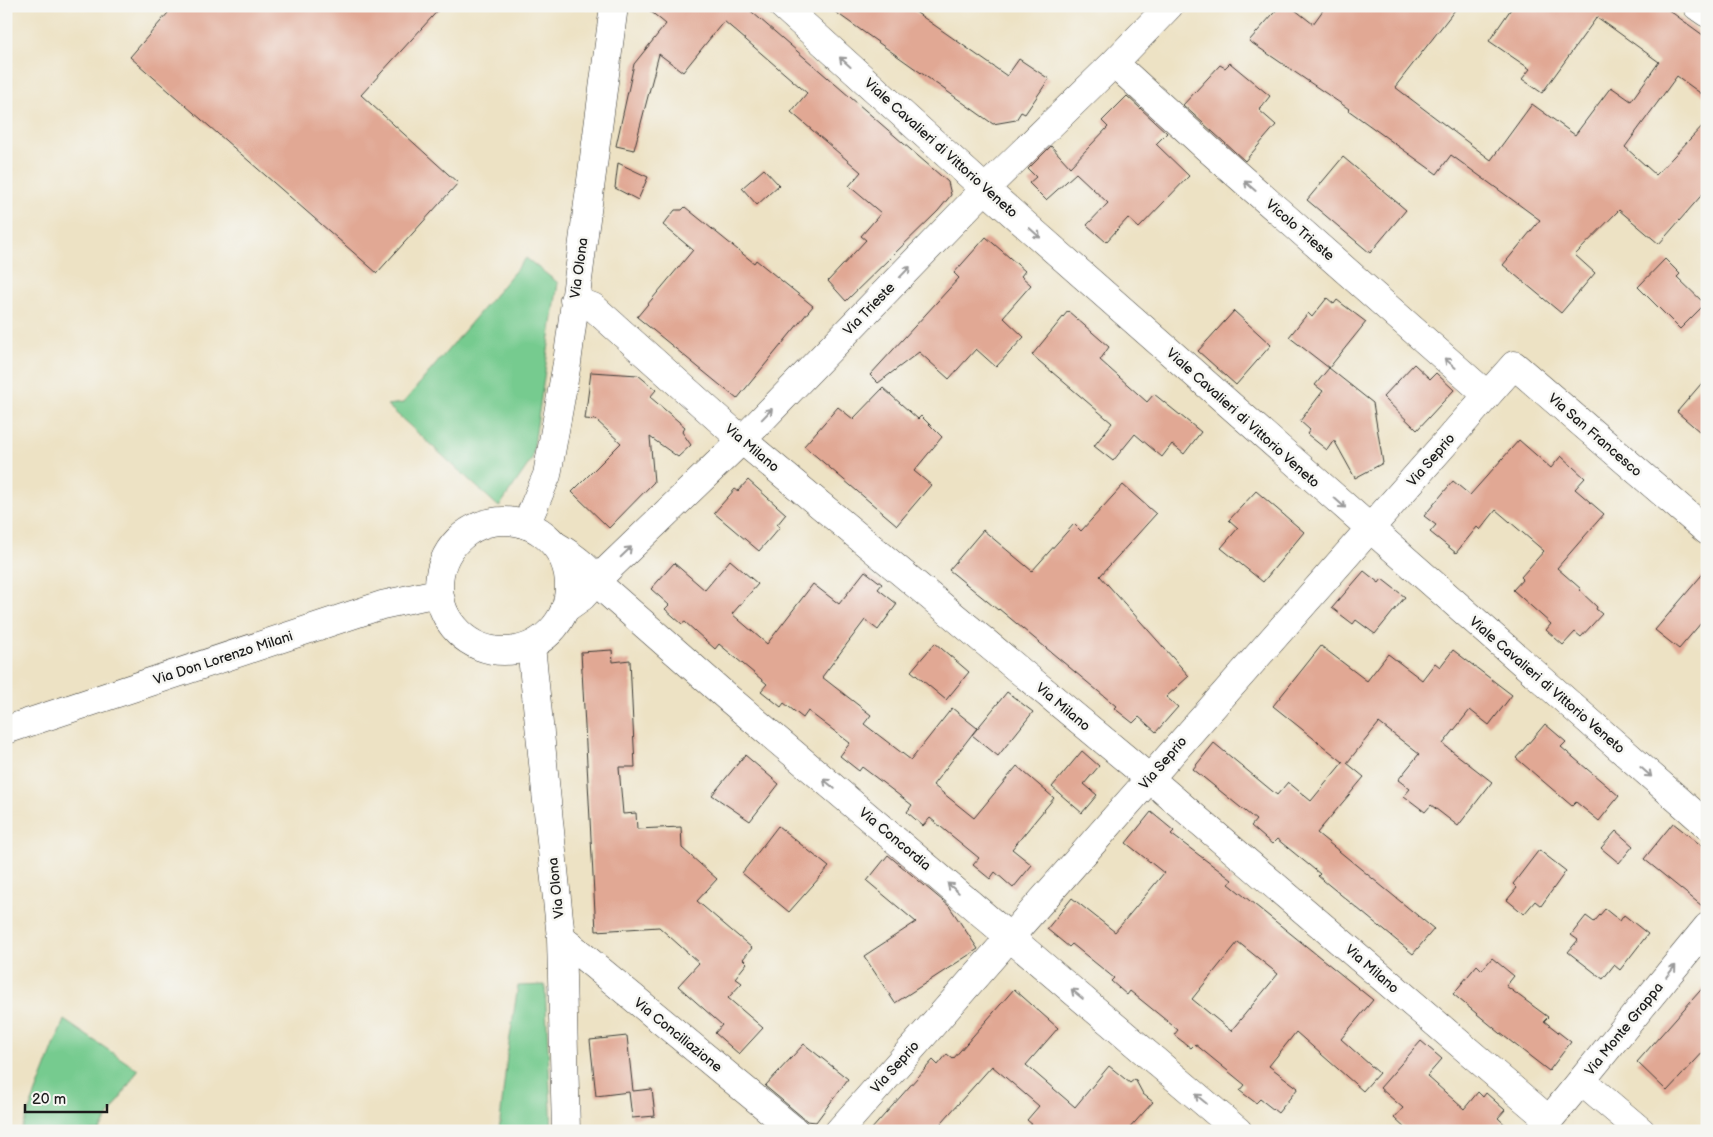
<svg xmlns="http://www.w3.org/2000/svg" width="1713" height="1137" viewBox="0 0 1713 1137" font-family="'Balsamiq Sans',sans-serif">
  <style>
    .green { fill: #76cb8f; stroke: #497456 }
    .building { fill: #e1a894; fill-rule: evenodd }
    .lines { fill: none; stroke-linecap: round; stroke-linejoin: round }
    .minor-casing { stroke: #3b3a35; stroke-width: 29 }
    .major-casing { stroke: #3b3a35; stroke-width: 29 }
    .minor { stroke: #fff; stroke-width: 28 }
    .major { stroke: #fff; stroke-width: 28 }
    .oneway { stroke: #999 }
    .labels { text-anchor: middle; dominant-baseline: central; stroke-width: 5; stroke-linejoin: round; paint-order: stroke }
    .street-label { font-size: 14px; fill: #1c1c1c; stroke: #f6f6f2 }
  </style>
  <rect width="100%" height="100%" fill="#f6f6f2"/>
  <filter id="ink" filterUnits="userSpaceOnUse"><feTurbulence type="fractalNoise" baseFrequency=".02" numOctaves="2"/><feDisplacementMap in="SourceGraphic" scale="10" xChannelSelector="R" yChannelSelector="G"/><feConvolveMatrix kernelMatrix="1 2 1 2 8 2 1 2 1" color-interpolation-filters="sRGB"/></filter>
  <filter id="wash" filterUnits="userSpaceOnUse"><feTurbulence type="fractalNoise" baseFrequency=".0096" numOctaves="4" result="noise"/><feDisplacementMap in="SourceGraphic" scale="20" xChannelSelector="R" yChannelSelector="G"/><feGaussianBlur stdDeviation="1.12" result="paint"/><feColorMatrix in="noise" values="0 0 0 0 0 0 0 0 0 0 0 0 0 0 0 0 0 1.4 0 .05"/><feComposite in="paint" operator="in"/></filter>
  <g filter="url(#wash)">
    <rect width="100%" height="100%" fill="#ede2c4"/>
    <path class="green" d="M 526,258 L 558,283 L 532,459 L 499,507 L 387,405 L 403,403 Z
      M 545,985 L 552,1131 L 499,1131 L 507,1056 L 518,986 Z
      M 64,1020 L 138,1070 L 99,1131 L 21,1131 Z"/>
    <g id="blocks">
      <path class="building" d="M 174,6 L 442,6 L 361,95 L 458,183 L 377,273 L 130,57 Z
        M 644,6 L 745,6 L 948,182 L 951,195 L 938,211 L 846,301 L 828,281 L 866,240 L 861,236 L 881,213 L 849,186 L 861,172 L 791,112 L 807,93 L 724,21 L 683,72 L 659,54 L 634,150 L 616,146 L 634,64 L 666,24 Z
        M 827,6 L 907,6 L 1007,76 L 1019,59 L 1049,79 L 1025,114 L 1021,112 L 1016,120 L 993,124 Z
        M 1280,6 L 1290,6 L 1313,24 L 1326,6 L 1458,6 L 1395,87 L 1491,160 L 1532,104 L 1575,135 L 1611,87 L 1631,101 L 1659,62 L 1597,17 L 1542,93 L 1522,79 L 1530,69 L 1489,41 L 1513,6 L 1663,6 L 1707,38 L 1707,98 L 1677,76 L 1625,147 L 1656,175 L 1707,121 L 1707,189 L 1659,244 L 1619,210 L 1575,255 L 1595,273 L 1561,313 L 1503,265 L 1540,220 L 1451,155 L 1437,174 L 1348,110 L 1349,109 L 1249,41 Z
        M 1230,63 L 1270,96 L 1259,110 L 1276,125 L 1245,161 L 1183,105 L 1220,65 L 1225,68 Z
        M 1127,96 L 1167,133 L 1156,144 L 1189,176 L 1139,228 L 1128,218 L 1106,242 L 1087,225 L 1108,203 L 1076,173 L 1046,200 L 1029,183 L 1036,177 L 1028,169 L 1051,146 L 1070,167 L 1108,127 L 1102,121 Z
        M 1343,157 L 1406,210 L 1370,253 L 1307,200 Z
        M 618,163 L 648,177 L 638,200 L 615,188 Z
        M 764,169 L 779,185 L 757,205 L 742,188 Z
        M 685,207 L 754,263 L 756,260 L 813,306 L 737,399 L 637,317 L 693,250 L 663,225 L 675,210 L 682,210 Z
        M 986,237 L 1025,271 L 1021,276 L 1031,285 L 1003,317 L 1024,337 L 996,367 L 976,349 L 949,379 L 919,352 L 878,383 L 870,375 L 959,278 L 954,273 Z
        M 1665,259 L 1680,274 L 1677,277 L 1705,304 L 1680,329 L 1638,287 Z
        M 1327,298 L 1334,304 L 1337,300 L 1366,322 L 1329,368 L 1289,337 L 1308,313 L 1312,317 Z
        M 1068,311 L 1109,347 L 1100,360 L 1147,402 L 1154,394 L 1201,432 L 1184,454 L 1172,444 L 1162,457 L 1135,434 L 1113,461 L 1094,446 L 1112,423 L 1032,355 Z
        M 1234,311 L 1271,345 L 1236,385 L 1198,351 Z
        M 1414,364 L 1430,379 L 1436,373 L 1454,390 L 1417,430 L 1383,397 Z
        M 1329,368 L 1373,403 L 1383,463 L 1355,478 L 1334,440 L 1327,450 L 1307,434 L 1310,430 L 1300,421 L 1323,391 L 1315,385 Z
        M 591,372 L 638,375 L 656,390 L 650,397 L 685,427 L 682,432 L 691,445 L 678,457 L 650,437 L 654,482 L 609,528 L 572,492 L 621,443 L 596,420 L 585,419 Z
        M 1707,377 L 1707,438 L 1677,412 Z
        M 883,388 L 918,419 L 921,416 L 942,437 L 914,471 L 931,485 L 897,525 L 804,446 L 838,407 L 853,419 Z
        M 1519,440 L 1551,468 L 1561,456 L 1585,478 L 1575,489 L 1604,514 L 1557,568 L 1581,589 L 1579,590 L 1597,607 L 1596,609 L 1602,614 L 1581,637 L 1575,632 L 1563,645 L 1546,630 L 1551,624 L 1513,590 L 1523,579 L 1521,577 L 1544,551 L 1496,510 L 1480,530 L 1477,527 L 1456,553 L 1430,532 L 1436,525 L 1424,516 L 1453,481 L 1470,495 Z
        M 748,480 L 786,514 L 777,525 L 780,527 L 759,551 L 714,513 L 735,489 L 738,491 Z
        M 1123,485 L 1156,514 L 1100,576 L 1189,676 L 1166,697 L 1178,707 L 1156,732 L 1139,717 L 1133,723 L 1114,708 L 1116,706 L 999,609 L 998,610 L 949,570 L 983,530 L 1032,571 L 1074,524 L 1081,531 Z
        M 1256,491 L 1304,532 L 1263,582 L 1221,548 L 1238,528 L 1229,520 Z
        M 730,560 L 758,584 L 732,614 L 767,644 L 813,584 L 839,604 L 865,571 L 882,584 L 878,589 L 897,604 L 878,630 L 865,620 L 822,677 L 871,715 L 864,724 L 911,760 L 952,708 L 977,728 L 933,785 L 974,818 L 1017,766 L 1054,798 L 1012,849 L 1032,865 L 1013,888 L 995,872 L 990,879 L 973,865 L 979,858 L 930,818 L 923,826 L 907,812 L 912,805 L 862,767 L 859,771 L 840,756 L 850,743 L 808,711 L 803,718 L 784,703 L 781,707 L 761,691 L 767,684 L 719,644 L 715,649 L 685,622 L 682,624 L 665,609 L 669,605 L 651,589 L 674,563 L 705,590 Z
        M 1707,569 L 1707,616 L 1679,649 L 1655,630 Z
        M 1364,571 L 1379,583 L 1382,579 L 1405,597 L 1375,634 L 1356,620 L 1353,624 L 1332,608 Z
        M 935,643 L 969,672 L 946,700 L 911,671 Z
        M 1321,646 L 1367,681 L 1388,654 L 1422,680 L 1435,663 L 1440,667 L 1453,650 L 1512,695 L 1489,725 L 1470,710 L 1443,744 L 1492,782 L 1458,826 L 1431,805 L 1425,812 L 1404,796 L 1410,789 L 1398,780 L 1419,754 L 1379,723 L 1347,763 L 1364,777 L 1317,833 L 1434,929 L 1413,954 L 1318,876 L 1320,874 L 1277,839 L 1272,844 L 1251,826 L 1256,820 L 1193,769 L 1214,743 L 1277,795 L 1288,782 L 1311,801 L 1343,762 L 1273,706 Z
        M 612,650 L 613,662 L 630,660 L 635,767 L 619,767 L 623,814 L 636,813 L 637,829 L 681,827 L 682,848 L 717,879 L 697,901 L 752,948 L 743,959 L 747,963 L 735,978 L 742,983 L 728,998 L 763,1028 L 739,1054 L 715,1033 L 722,1025 L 678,986 L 699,963 L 659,927 L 596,931 L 581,652 Z
        M 1007,692 L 1033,712 L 998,756 L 972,735 Z
        M 1545,724 L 1566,742 L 1561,747 L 1619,796 L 1599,821 L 1576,802 L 1572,806 L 1516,758 Z
        M 1082,751 L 1099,766 L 1084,784 L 1097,795 L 1082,813 L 1052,787 Z
        M 745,755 L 779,784 L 750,821 L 712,795 Z
        M 1151,812 L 1174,831 L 1171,834 L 1232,880 L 1229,884 L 1373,1000 L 1341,1039 L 1379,1073 L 1363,1091 L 1296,1032 L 1269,1066 L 1298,1088 L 1278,1113 L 1260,1099 L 1256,1103 L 1240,1091 L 1245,1085 L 1195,1044 L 1191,1048 L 1174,1035 L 1178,1030 L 1130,991 L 1127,995 L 1111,981 L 1114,978 L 1072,944 L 1069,947 L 1047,929 L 1072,898 L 1115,932 L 1164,873 L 1126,843 ZM 1238,942 L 1278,974 L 1231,1031 L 1192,999 Z
        M 1673,823 L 1707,850 L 1707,910 L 1644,859 Z
        M 778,826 L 829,867 L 789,912 L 742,873 Z
        M 1616,831 L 1633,846 L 1619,863 L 1601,848 Z
        M 1539,850 L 1566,871 L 1541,906 L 1535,901 L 1524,914 L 1507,900 L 1517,888 L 1513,884 Z
        M 888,855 L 949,906 L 978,949 L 895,1003 L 864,956 L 916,922 L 867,881 Z
        M 1605,909 L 1620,921 L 1624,915 L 1648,934 L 1620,970 L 1614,965 L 1603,979 L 1568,952 L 1578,940 L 1571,935 L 1586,916 L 1594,922 Z
        M 1492,958 L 1514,976 L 1506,986 L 1548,1017 L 1544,1021 L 1571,1042 L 1549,1071 L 1500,1033 L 1453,994 L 1477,965 L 1482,970 Z
        M 1707,983 L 1707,1048 L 1667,1091 L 1637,1062 Z
        M 1014,989 L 1058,1028 L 1026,1065 L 1075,1107 L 1109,1066 L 1130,1083 L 1135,1079 L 1143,1094 L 1153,1102 L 1127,1131 L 1040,1131 L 1027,1120 L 1039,1106 L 992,1066 L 934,1131 L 870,1131 L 933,1060 L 938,1065 L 947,1054 L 953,1059 Z
        M 627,1036 L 633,1091 L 652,1089 L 655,1116 L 632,1118 L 629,1092 L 596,1096 L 590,1040 Z
        M 1421,1041 L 1442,1059 L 1427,1076 L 1464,1109 L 1478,1092 L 1483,1097 L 1486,1093 L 1505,1110 L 1498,1118 L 1512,1131 L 1408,1131 L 1394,1118 L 1403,1108 L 1380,1088 Z
        M 804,1044 L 848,1079 L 816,1122 L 807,1121 L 765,1086 Z"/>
    </g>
  </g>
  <g filter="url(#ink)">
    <use href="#blocks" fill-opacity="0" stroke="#3b3a35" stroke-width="1"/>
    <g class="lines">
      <g class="minor-casing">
        <path id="minor" d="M 783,6 L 985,189 L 1707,825
          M 1697,6 L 1707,13
          M 1114,63 L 1207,148 L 1487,395
          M 574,300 L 593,307 L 742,440 L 1149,778 L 1549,1120
          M 526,525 L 547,475 L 567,363 L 614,6
          M 555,545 C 574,556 592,570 604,589 L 728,698 L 1238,1131
          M 565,609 L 582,597 L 606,571 L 742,440 L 985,189 L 1114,63 L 1169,6
          M 531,646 L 561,938 L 566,1131
          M 561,938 L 795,1131
          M 1582,1081 L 1641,1131
          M 839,1131 L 1514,365 L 1707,531
          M 1540,1131 L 1707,927"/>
      </g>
      <g class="major-casing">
        <path id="major" d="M439 586a65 65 0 1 1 130 0a65 65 0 1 1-130 0Z
          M 6,730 L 382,605 L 428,595 L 441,600"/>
      </g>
      <use href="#minor" class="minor"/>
      <use href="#major" class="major"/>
    </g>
    <defs><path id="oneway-shaft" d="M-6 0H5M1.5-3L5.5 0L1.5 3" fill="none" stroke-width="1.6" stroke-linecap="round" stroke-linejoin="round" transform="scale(1.25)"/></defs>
    <g class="oneway">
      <use href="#oneway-shaft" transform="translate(845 62) rotate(-138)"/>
      <use href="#oneway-shaft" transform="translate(1250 186) rotate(-139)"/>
      <use href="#oneway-shaft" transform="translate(1035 233) rotate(42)"/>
      <use href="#oneway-shaft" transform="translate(905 272) rotate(-46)"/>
      <use href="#oneway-shaft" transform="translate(1450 363) rotate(-139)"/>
      <use href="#oneway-shaft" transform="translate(767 414) rotate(-46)"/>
      <use href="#oneway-shaft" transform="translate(1340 503) rotate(42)"/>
      <use href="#oneway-shaft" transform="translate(626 552) rotate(-44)"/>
      <use href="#oneway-shaft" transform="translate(1646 772) rotate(41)"/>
      <use href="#oneway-shaft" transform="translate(829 784) rotate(-140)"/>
      <use href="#oneway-shaft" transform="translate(953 888) rotate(-140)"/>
      <use href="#oneway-shaft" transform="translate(1671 971) rotate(-51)"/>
      <use href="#oneway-shaft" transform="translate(1077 994) rotate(-140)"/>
      <use href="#oneway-shaft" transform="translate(1201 1099) rotate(-140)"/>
    </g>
  </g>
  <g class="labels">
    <g class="street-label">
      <text transform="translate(941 148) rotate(42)">Viale Cavalieri di Vittorio Veneto</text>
      <text transform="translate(1300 230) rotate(41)">Vicolo Trieste</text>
      <text transform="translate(579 268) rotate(-82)">Via Olona</text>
      <text transform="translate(869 309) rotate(-46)">Via Trieste</text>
      <text transform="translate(1243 418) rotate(42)">Viale Cavalieri di Vittorio Veneto</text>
      <text transform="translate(1595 435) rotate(41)">Via San Francesco</text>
      <text transform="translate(752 448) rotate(40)">Via Milano</text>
      <text transform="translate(1431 460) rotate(-49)">Via Seprio</text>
      <text transform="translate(223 658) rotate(-18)">Via Don Lorenzo Milani</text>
      <text transform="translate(1547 685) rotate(41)">Viale Cavalieri di Vittorio Veneto</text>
      <text transform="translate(1063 707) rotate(40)">Via Milano</text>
      <text transform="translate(1163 763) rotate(-49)">Via Seprio</text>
      <text transform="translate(895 839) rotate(40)">Via Concordia</text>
      <text transform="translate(556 888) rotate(-96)">Via Olona</text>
      <text transform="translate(1372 969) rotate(41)">Via Milano</text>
      <text transform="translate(1624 1029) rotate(-51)">Via Monte Grappa</text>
      <text transform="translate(678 1035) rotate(39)">Via Conciliazione</text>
      <text transform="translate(895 1067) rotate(-48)">Via Seprio</text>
    </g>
  </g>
  <rect width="1713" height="1137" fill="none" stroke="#f6f6f2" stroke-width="25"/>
  <path d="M25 1104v8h82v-8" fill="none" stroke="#1c1c1c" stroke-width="2.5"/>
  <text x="32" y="1104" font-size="15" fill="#1c1c1c" stroke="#f6f6f2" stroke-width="4" paint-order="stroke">20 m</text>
</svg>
